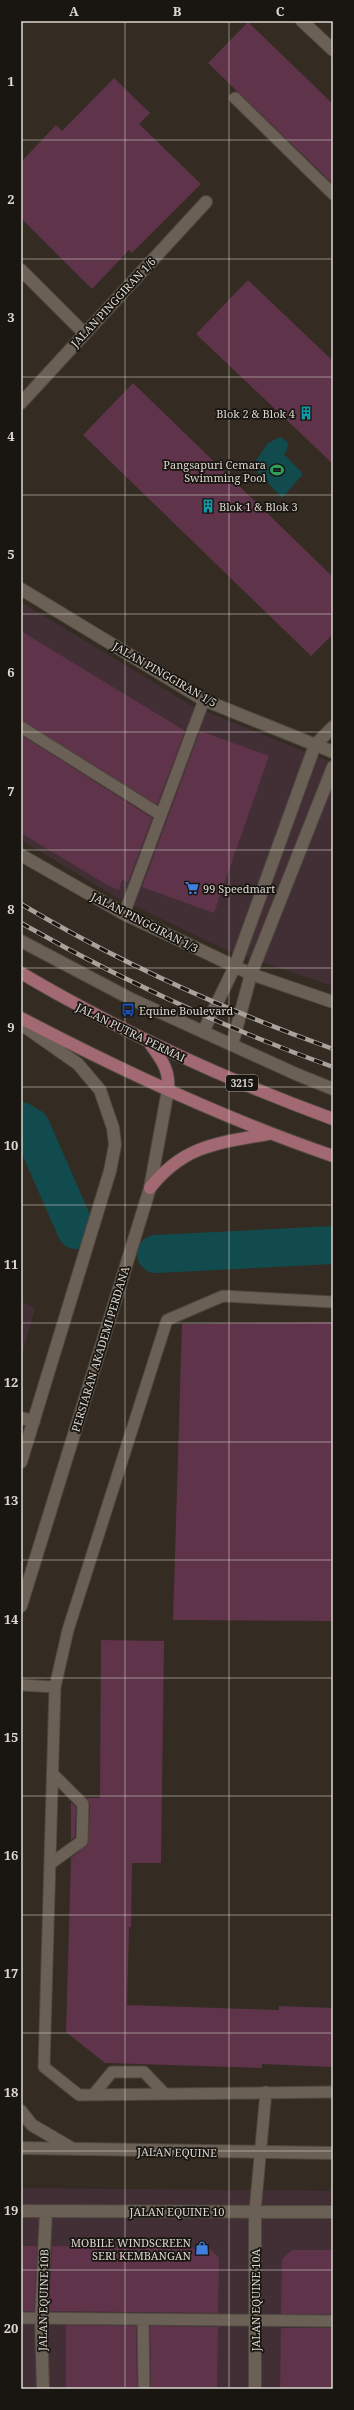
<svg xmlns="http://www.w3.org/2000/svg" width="354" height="2410" viewBox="0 0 354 2410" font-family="'Noto Serif',serif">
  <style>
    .commercial { fill: #422f36 }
    .water { fill: #114b4e }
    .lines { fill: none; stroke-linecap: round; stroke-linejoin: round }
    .river { stroke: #114b4e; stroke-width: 38 }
    .building { fill: #5f3349 }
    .service-casing { stroke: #4e473e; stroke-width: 13 }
    .minor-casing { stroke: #4e473e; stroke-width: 14 }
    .tertiary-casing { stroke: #4e473e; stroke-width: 14 }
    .primary-casing { stroke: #4e473e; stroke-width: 14 }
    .service { stroke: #6a6055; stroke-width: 11 }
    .minor { stroke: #6a6055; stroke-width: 12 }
    .tertiary { stroke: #6a6055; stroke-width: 12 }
    .primary { stroke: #a26973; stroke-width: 12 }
    .rail-casing { stroke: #a8a29b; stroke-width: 4.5 }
    .rail { stroke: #191510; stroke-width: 3; stroke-dasharray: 9; stroke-linecap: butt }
    .grid { fill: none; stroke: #dcd7d0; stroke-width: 1; stroke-opacity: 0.55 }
    .labels { text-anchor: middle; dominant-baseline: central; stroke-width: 3.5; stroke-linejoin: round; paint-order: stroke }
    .shield { fill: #191510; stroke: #a29d96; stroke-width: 1 }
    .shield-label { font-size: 10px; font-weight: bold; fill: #dcd7d0 }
    .street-label { font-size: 11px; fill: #dcd7d0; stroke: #191510 }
    .poi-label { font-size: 11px; fill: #dcd7d0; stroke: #191510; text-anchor: end }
    .neatline { fill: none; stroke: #dcd7d0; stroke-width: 1.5 }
    .grid-label { font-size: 13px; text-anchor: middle; font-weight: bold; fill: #dcd7d0 }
  </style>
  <rect width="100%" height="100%" fill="#342c22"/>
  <path class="commercial" d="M 21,602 L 192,706 L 333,763 L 333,986 L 229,951 L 118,898 L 21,840 Z
    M 21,1301 L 35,1309 L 21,1358 Z
    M 21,2188 L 333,2191 L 333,2389 L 21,2389 Z"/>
  <path class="water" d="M 280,437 L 288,442 L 287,450 L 284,454 L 303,474 L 282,498 L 252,466 L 268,443 Z"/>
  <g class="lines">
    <path class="river" d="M 21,1121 L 31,1127 L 76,1230
      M 156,1254 L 333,1245"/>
  </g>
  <path class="building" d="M 248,22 L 333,104 L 333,184 L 208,63 Z
    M 114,78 L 150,113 L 139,124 L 201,184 L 132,253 L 129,250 L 92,289 L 21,218 L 21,162 L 56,125 L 62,131 Z
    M 248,280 L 333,361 L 333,464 L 196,334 Z
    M 133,383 L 333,577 L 333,634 L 311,656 L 83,435 Z
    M 21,631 L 185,731 L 157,805 L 21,720 Z
    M 200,731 L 269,756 L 214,913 L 142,887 Z
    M 21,735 L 152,818 L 128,882 L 122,880 L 119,890 L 109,886 L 21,833 Z
    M 333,1322 L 333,1621 L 173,1620 L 182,1324 Z
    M 101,1640 L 164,1641 L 161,1863 L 132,1863 L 131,1927 L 129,1927 L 127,2005 L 279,2010 L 279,2006 L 333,2008 L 333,2067 L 262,2064 L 262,2068 L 105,2063 L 66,2032 L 71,1858 L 88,1844 L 90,1804 L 87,1798 L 100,1798 Z
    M 71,1802 L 76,1807 L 75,1837 L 71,1840 Z
    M 21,2246 L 37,2246 L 34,2311 L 21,2311 Z
    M 52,2246 L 210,2249 L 219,2258 L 218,2313 L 49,2311 Z
    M 292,2250 L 333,2250 L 333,2314 L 281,2314 L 282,2259 Z
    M 66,2325 L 136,2326 L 137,2389 L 66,2389 Z
    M 150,2326 L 218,2327 L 217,2389 L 151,2389 Z
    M 281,2328 L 333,2328 L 333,2389 L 280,2389 Z"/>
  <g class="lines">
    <g class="service-casing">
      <path id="service" d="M 235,98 L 333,194
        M 21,727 L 161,815
        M 124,914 L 204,700
        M 21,1685 L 55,1687 L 68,1630 L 167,1320 L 223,1296 L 333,1302
        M 55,1687 L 44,2067 L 79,2095 L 333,2092
        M 50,1864 L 82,1841 L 83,1804 L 53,1774
        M 93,2095 L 112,2072 L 144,2072 L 165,2094
        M 255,2211 L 266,2092
        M 21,2318 L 333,2321
        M 143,2319 L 144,2389"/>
    </g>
    <g class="minor-casing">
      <path id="minor" d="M 302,21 L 333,50
        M 21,270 L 84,333
        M 21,403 L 206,202
        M 21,589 L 204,700 L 333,752
        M 21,855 L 124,914 L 251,974 L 333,1002
        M 21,1418 L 34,1421
        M 21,2211 L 333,2212
        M 255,2211 L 255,2389
        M 43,2389 L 41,2318 L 46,2211"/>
    </g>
    <g class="tertiary-casing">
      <path id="tertiary" d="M 21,941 L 131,999 L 296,1074 L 333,1089
        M 21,1024 L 78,1064 L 100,1090 L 113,1128 L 115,1145 L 110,1171 L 21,1462
        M 203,1032 L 235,966 L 315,745 L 333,727
        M 232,1045 L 251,974 L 333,767
        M 21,1606 L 150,1188 L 168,1090
        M 21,2111 L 32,2125 L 73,2149
        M 21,2148 L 333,2153"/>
    </g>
    <g class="primary-casing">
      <path id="primary" d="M 21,973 C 121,1032 224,1079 333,1119
        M 21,1018 C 122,1071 225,1119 333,1156
        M 151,1045 C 162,1060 170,1071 168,1090
        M 150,1188 C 184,1145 218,1143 268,1134"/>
    </g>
    <use href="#service" class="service"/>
    <use href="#minor" class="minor"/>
    <use href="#tertiary" class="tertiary"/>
    <use href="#primary" class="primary"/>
    <g class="rail-casing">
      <path id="rail" d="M 21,904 C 120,963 225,1010 333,1049
        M 21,923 C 121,980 225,1028 333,1067"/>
    </g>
    <use href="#rail" class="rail"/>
  </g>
  <path class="grid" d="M 125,21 L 125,2389M 229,21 L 229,2389M 21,140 L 333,140M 21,259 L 333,259M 21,377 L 333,377M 21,495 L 333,495M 21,614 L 333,614M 21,732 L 333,732M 21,850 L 333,850M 21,968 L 333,968M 21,1087 L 333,1087M 21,1205 L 333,1205M 21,1323 L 333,1323M 21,1442 L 333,1442M 21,1560 L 333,1560M 21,1678 L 333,1678M 21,1796 L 333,1796M 21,1915 L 333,1915M 21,2033 L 333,2033M 21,2151 L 333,2151M 21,2270 L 333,2270"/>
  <defs>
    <g id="building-bare" transform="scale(1.08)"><path d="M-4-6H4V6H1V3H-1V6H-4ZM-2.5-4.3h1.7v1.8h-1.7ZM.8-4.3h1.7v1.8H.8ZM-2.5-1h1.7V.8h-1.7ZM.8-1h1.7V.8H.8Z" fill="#0f9aa8" stroke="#191510" stroke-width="2.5" paint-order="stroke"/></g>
    <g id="stadium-bare" transform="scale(1.08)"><path d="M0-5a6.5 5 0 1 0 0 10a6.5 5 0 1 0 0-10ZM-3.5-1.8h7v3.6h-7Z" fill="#2e9e5b" stroke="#191510" stroke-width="2.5" paint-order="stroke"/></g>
    <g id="supermarket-bare" transform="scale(1.08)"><path d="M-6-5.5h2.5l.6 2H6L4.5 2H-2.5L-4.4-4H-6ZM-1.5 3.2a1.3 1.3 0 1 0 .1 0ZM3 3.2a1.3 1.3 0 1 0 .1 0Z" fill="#3f7fe0" stroke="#191510" stroke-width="2.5" paint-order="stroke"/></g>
    <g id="bus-bare" transform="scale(1.08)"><path d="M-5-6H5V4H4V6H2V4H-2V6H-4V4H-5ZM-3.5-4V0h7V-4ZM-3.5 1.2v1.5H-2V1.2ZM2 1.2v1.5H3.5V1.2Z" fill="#1a4fb4" stroke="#191510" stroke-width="2.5" paint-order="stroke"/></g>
    <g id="shop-bare" transform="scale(1.08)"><path d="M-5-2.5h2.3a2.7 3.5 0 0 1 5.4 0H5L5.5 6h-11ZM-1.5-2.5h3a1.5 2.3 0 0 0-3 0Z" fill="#3f7fe0" stroke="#191510" stroke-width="2.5" paint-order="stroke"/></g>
  </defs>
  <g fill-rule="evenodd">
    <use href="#building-bare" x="306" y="413"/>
    <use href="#stadium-bare" x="277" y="470"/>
    <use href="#building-bare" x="208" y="506"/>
    <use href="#supermarket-bare" x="192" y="888"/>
    <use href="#bus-bare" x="128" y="1010"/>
    <use href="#shop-bare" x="202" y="2248"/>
  </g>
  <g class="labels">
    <rect class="shield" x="226" y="1075" width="32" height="16" rx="3"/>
    <g class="shield-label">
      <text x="242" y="1083">3215</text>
    </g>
    <g class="street-label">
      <text transform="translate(113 302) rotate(-47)">JALAN PINGGIRAN 1/6</text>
      <text transform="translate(165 674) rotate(30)">JALAN PINGGIRAN 1/5</text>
      <text transform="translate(145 922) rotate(27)">JALAN PINGGIRAN 1/3</text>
      <text transform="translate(131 1032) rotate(26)">JALAN PUTRA PERMAI</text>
      <text transform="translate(100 1349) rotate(-73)">PERSIARAN AKADEMI PERDANA</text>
      <text transform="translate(177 2152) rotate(1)">JALAN EQUINE</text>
      <text x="177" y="2211">JALAN EQUINE 10</text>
      <text transform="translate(43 2300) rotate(-89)">JALAN EQUINE 10B</text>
      <text transform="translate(255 2300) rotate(-90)">JALAN EQUINE 10A</text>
    </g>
    <g class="poi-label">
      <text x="295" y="413">Blok 2 &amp; Blok 4</text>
      <text x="266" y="464">Pangsapuri Cemara<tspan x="266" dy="13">Swimming Pool</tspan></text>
      <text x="219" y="506" text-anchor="start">Blok 1 &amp; Blok 3</text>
      <text x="203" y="888" text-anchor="start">99 Speedmart</text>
      <text x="139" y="1010" text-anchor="start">Equine Boulevard</text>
      <text x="191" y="2242">MOBILE WINDSCREEN<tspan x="191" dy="13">SERI KEMBANGAN</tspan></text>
    </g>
  </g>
  <rect width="354" height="2410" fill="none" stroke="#191510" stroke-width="44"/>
  <rect x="22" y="22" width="310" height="2366" class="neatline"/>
  <g class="grid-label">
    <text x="74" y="16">A</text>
    <text x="177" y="16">B</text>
    <text x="280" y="16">C</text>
    <text x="11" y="86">1</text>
    <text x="11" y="204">2</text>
    <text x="11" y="322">3</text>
    <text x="11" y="441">4</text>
    <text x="11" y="559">5</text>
    <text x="11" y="677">6</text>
    <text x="11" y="796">7</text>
    <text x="11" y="914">8</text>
    <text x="11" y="1032">9</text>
    <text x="11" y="1150">10</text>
    <text x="11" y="1269">11</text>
    <text x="11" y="1387">12</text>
    <text x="11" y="1505">13</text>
    <text x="11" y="1624">14</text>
    <text x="11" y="1742">15</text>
    <text x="11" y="1860">16</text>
    <text x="11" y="1978">17</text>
    <text x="11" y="2097">18</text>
    <text x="11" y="2215">19</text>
    <text x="11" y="2333">20</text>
  </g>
</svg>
